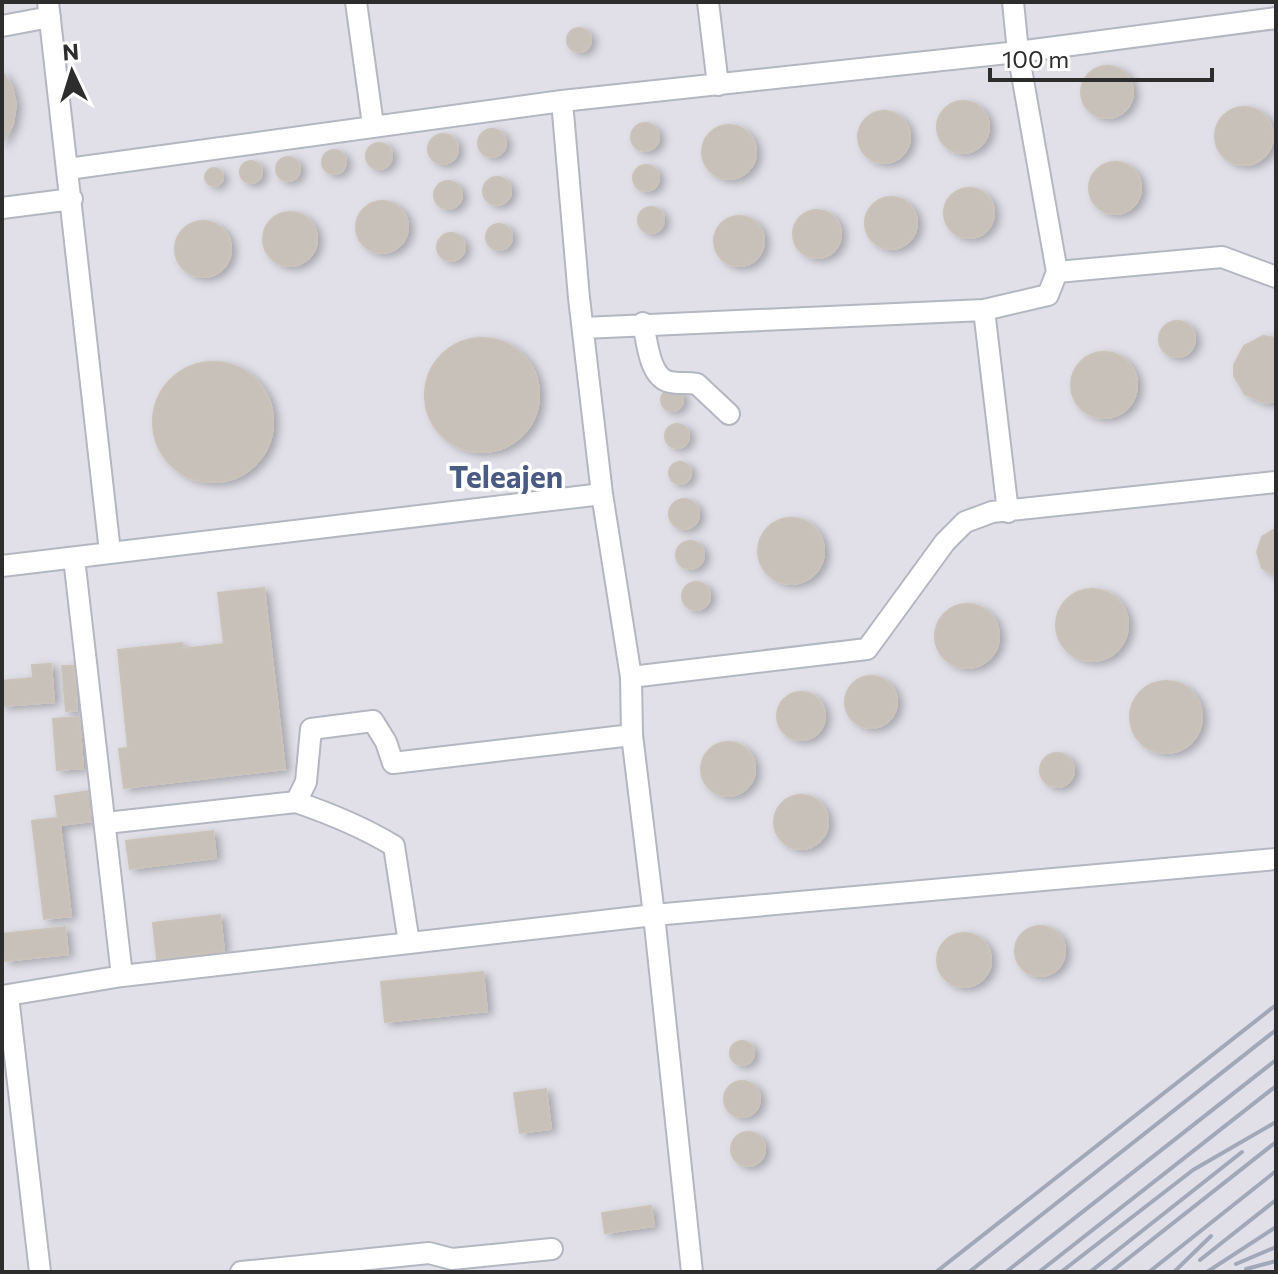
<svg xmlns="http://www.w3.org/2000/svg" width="1278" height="1274" viewBox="0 0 1278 1274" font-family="Commissioner,sans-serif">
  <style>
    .industrial { fill: #e1e0e8 }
    .building { fill: #c8c1ba; stroke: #cbc2b8; stroke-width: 2; filter: url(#shadow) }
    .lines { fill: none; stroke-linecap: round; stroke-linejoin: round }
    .minor-casing { stroke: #b3b7c2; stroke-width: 24 }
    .minor { stroke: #fff; stroke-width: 20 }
    .rail { stroke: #a1a8b9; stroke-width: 4 }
    .labels { text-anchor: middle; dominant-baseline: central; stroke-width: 7; stroke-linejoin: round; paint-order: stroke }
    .district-label { font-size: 30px; font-weight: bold; fill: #495b83; stroke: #fff }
  </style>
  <defs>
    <filter id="shadow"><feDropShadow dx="5" dy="3" stdDeviation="4" flood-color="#0004"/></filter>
  </defs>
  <rect width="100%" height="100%" fill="#efe6df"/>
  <path class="industrial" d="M 2,2 L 1276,2 L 1276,1272 L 2,1272 Z"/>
  <path class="building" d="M567 40a12 12 0 1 1 24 0a12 12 0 1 1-24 0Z
    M1081 92a26 26 0 1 1 52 0a26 26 0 1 1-52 0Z
    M 2,71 L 12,87 L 16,104 L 13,124 L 2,144 Z
    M937 127a26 26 0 1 1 52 0a26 26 0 1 1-52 0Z
    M1215 136a29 29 0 1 1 58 0a29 29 0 1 1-58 0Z
    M858 137a26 26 0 1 1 52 0a26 26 0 1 1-52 0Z
    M631 137a14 14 0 1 1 28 0a14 14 0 1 1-28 0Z
    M702 152a27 27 0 1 1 54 0a27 27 0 1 1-54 0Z
    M478 143a14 14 0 1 1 28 0a14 14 0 1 1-28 0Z
    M428 149a15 15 0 1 1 30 0a15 15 0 1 1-30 0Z
    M366 156a13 13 0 1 1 26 0a13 13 0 1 1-26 0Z
    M322 162a12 12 0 1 1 24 0a12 12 0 1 1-24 0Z
    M276 169a12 12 0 1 1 24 0a12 12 0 1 1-24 0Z
    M240 172a11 11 0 1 1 22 0a11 11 0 1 1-22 0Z
    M1089 188a26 26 0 1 1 52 0a26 26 0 1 1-52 0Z
    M633 178a13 13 0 1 1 26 0a13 13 0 1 1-26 0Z
    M205 177a9 9 0 1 1 18 0a9 9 0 1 1-18 0Z
    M483 191a14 14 0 1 1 28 0a14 14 0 1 1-28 0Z
    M434 195a14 14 0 1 1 28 0a14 14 0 1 1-28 0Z
    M944 213a25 25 0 1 1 50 0a25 25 0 1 1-50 0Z
    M865 223a26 26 0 1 1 52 0a26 26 0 1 1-52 0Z
    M356 227a26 26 0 1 1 52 0a26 26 0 1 1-52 0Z
    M638 220a13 13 0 1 1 26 0a13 13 0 1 1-26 0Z
    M793 234a24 24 0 1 1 48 0a24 24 0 1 1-48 0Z
    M263 239a27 27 0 1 1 54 0a27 27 0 1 1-54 0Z
    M714 241a25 25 0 1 1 50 0a25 25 0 1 1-50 0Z
    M175 249a28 28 0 1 1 56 0a28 28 0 1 1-56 0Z
    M486 237a13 13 0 1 1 26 0a13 13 0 1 1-26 0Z
    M437 247a14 14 0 1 1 28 0a14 14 0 1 1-28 0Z
    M1159 339a18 18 0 1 1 36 0a18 18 0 1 1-36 0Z
    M 1263,336 L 1276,338 L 1276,401 L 1265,403 L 1245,394 L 1234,376 L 1234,365 L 1244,346 Z
    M425 395a57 57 0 1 1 114 0a57 57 0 1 1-114 0Z
    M1071 385a33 33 0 1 1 66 0a33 33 0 1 1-66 0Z
    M153 422a60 60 0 1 1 120 0a60 60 0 1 1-120 0Z
    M661 400a11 11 0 1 1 22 0a11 11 0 1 1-22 0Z
    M665 436a12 12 0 1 1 24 0a12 12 0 1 1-24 0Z
    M669 473a11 11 0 1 1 22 0a11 11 0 1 1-22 0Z
    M669 514a15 15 0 1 1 30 0a15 15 0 1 1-30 0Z
    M758 551a33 33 0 1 1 66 0a33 33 0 1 1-66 0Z
    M 1276,528 L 1276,576 L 1262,568 L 1257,552 L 1262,537 Z
    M676 555a14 14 0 1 1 28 0a14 14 0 1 1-28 0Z
    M682 596a14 14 0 1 1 28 0a14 14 0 1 1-28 0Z
    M 264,588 L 285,769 L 124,788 L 119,749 L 128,748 L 118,650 L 182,643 L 182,649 L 224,644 L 218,593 Z
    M1056 625a36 36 0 1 1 72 0a36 36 0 1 1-72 0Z
    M935 636a32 32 0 1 1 64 0a32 32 0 1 1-64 0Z
    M 51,664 L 54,702 L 2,706 L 2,681 L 33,678 L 32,665 Z
    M 62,666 L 74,666 L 77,710 L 66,711 Z
    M845 702a26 26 0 1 1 52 0a26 26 0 1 1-52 0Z
    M1130 717a36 36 0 1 1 72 0a36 36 0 1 1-72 0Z
    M777 716a24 24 0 1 1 48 0a24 24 0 1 1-48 0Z
    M 79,717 L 83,768 L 57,770 L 53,719 Z
    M701 769a27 27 0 1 1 54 0a27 27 0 1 1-54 0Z
    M1040 770a17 17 0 1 1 34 0a17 17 0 1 1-34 0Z
    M 90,791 L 94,821 L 60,825 L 71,916 L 44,919 L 32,821 L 58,818 L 55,796 Z
    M774 822a27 27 0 1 1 54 0a27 27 0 1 1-54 0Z
    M 213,831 L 216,858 L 130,869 L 126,841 Z
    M 220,915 L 224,951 L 157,959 L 153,923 Z
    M1015 951a25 25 0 1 1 50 0a25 25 0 1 1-50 0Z
    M 65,927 L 68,954 L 5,961 L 2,934 Z
    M937 960a27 27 0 1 1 54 0a27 27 0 1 1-54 0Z
    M 483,972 L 487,1011 L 385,1022 L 381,982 Z
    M730 1053a12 12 0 1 1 24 0a12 12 0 1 1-24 0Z
    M724 1099a18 18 0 1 1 36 0a18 18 0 1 1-36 0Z
    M 546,1089 L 551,1129 L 520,1133 L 514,1093 Z
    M731 1149a17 17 0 1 1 34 0a17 17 0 1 1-34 0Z
    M 651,1206 L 654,1226 L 605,1233 L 602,1213 Z"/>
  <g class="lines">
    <g class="minor-casing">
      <path id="minor" d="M 48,2 L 110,552
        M 356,2 L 373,125
        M 708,2 L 718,85
        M 2,26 L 50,17
        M 562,101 L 579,298 L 602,494 L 631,677 L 632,735 L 654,915 L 692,1272
        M 68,169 L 562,101 L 1018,52 L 1276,18
        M 2,208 L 72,199
        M 1057,272 L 1222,257 L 1276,277
        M 984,310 L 1008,512
        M 643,323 C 647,340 649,378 670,382 C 679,384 688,382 697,384 L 729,414
        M 583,328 L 984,310 L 1048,295 L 1057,272 L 1018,52 L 1013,2
        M 74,558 L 122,976
        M 2,566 L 602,494
        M 631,677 L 867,649 L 945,542 L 965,522 L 992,512 L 1276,482
        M 296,802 L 306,782 L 311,729 L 373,721 L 386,742 L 393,763 L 632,735
        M 106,823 L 296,802 C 331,814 363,827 394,846 L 409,943
        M 2,996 L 122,976 L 654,915 L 1276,859
        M 8,996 L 40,1272
        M 241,1272 L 429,1253 L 452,1259 L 552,1249"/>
    </g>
    <use href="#minor" class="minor"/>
    <path class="rail" d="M 1200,1260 L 1276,1200
      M 1236,1264 L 1276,1247
      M 1246,1269 L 1276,1261
      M 936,1272 L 1276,1005
      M 969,1272 L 1276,1030
      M 1006,1272 L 1276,1060
      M 1039,1272 L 1276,1086
      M 1061,1272 L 1193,1170 L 1276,1122
      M 1090,1272 L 1242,1152
      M 1111,1272 L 1276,1142
      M 1149,1272 L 1276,1171
      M 1174,1272 L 1211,1236
      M 1207,1272 L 1276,1227"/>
  </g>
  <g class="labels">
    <g class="district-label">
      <text x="506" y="475">Teleajen</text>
    </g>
  </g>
  <rect width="1278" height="1274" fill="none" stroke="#2d2d2d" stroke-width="8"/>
  <g transform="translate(72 72) rotate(356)" stroke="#ffffff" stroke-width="6" paint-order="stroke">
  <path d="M0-6L14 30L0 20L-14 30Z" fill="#2d2d2d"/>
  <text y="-12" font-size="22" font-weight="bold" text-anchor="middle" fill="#2d2d2d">N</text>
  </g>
  <path d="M990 68v12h222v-12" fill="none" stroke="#2d2d2d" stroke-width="4"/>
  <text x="1002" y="68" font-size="24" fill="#2d2d2d" stroke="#ffffff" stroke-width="6" paint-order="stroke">100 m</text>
</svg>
